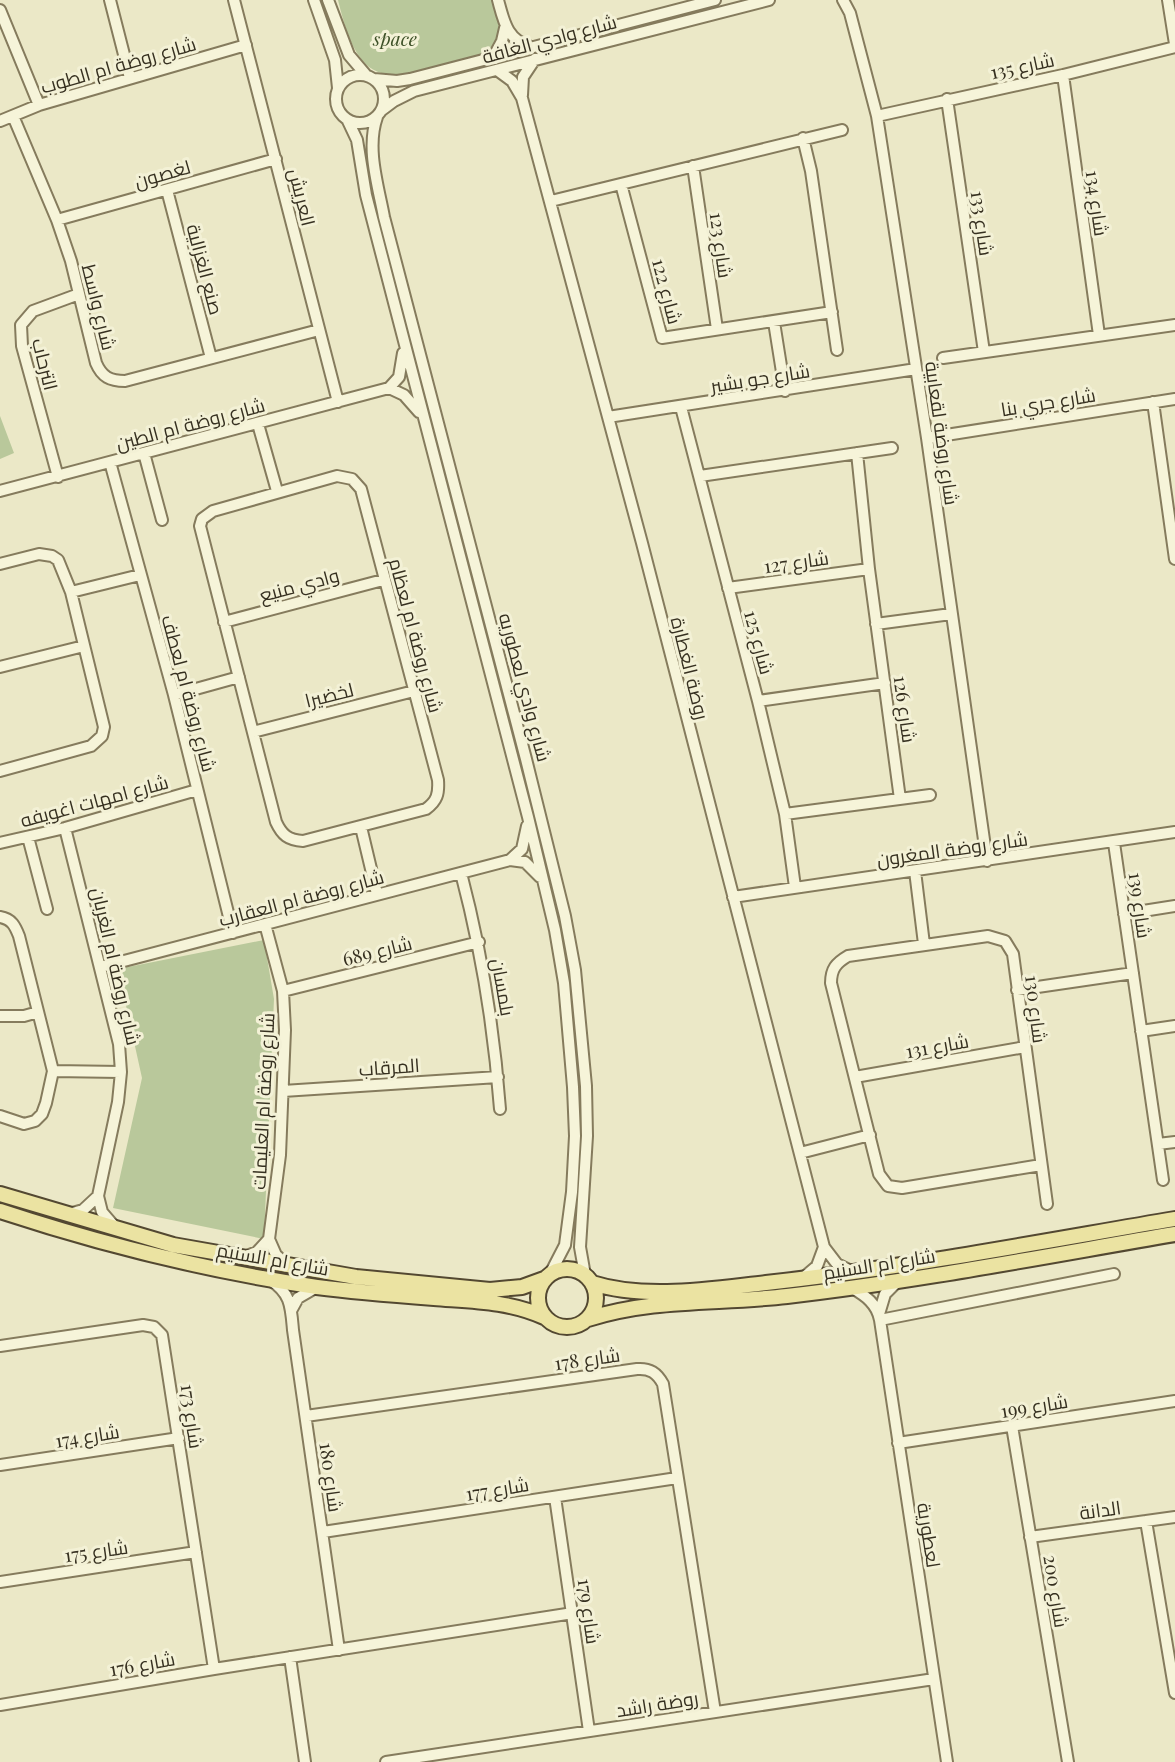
<svg xmlns="http://www.w3.org/2000/svg" width="1175" height="1762" viewBox="0 0 1175 1762" font-family="'Playfair Display',Cairo,serif">
  <style>
    .green { fill: #b9c89b }
    .lines { fill: none; stroke-linecap: round; stroke-linejoin: round }
    .minor-casing { stroke: #857b5d; stroke-width: 14 }
    .major-casing { stroke: #534831; stroke-width: 18 }
    .minor { stroke: #f6f4d9; stroke-width: 10 }
    .major { stroke: #ebe3a2; stroke-width: 14 }
    .labels { text-anchor: middle; dominant-baseline: central; stroke-width: 6; stroke-linejoin: round; paint-order: stroke }
    .park-label { font-size: 19px; font-style: italic; fill: #3e5128; stroke: #f3f1d6 }
    .street-label { font-size: 19px; fill: #363020; stroke: #f3f1d6 }
  </style>
  <rect width="100%" height="100%" fill="#ebe8c7"/>
  <path class="green" d="M 338,0 L 494,0 C 500,25 505,30 490,53 C 457,62 388,94 362,60 C 349,44 343,20 338,0 Z
    M 0,416 L 14,453 L 0,459 Z
    M 264,940 L 274,999 L 264,1239 L 113,1208 L 142,1078 L 118,969 Z"/>
  <g class="lines">
    <g class="minor-casing">
      <path id="minor" d="M 110,0 L 130,78
        M 234,0 L 338,402
        M 314,0 L 335,60 L 338,88
        M 328,0 L 349,55 L 366,75
        M 498,0 C 504,22 507,40 531,47
        M 843,0 L 850,13 L 877,116 L 927,438 L 987,861
        M 1168,0 L 1175,44
        M 0,10 L 39,105
        M 493,58 L 502,41 L 505,28
        M 497,70 L 512,81 L 522,98 L 642,543 L 824,1247 L 837,1264 L 851,1271
        M336 99a24 24 0 1 1 48 0a24 24 0 1 1-48 0Z
        M 1063,75 L 1099,335
        M 374,79 L 397,81 L 410,79 L 715,0
        M 522,95 L 523,77 L 535,59
        M 947,99 L 984,352
        M 382,110 L 394,101 L 414,91 L 769,0
        M 13,116 L 57,220 L 71,261 L 96,363 C 102,377 110,381 125,381 L 319,330
        M 877,116 L 1063,75 L 1175,47
        M 377,117 C 366,148 378,185 384,217 L 526,759 L 565,916 L 575,970 L 586,1086 L 587,1136 L 580,1247 L 585,1275
        M 0,121 L 39,105 L 246,45
        M 348,121 L 357,140 L 366,195 L 528,817 L 555,930 L 564,983 L 573,1087 L 575,1136 L 572,1192 L 565,1245 L 550,1274
        M 803,138 L 811,171 L 837,350
        M 693,166 L 717,329
        M 621,184 L 662,338 L 832,312
        M 167,190 L 211,358
        M 551,201 L 842,130
        M 57,220 L 276,159
        M 774,322 L 785,391
        M 943,358 L 1175,325
        M 389,388 L 404,395 L 419,412
        M 1153,402 L 1175,559
        M 681,407 L 758,701 L 785,814 L 795,887
        M 608,417 L 916,369
        M 258,424 L 277,491
        M 927,438 L 1175,399
        M 144,453 L 162,520
        M 857,453 L 869,569 L 900,799
        M 110,462 L 174,695 L 233,933
        M 337,476 L 352,479 L 361,489 L 438,780 C 439,794 437,801 426,809 L 303,841 C 288,840 282,835 276,822 L 200,526 L 202,519 L 213,511 Z
        M 700,476 L 892,448
        M 58,477 L 22,346 L 21,325 L 33,311 L 79,294
        M 0,491 L 389,388 L 399,377 L 403,353
        M 0,564 L 39,554 L 52,556 L 58,560 L 71,592 L 104,727 L 102,736 L 91,746 L 0,771
        M 728,588 L 869,569
        M 71,592 L 140,575
        M 224,622 L 383,580
        M 876,624 L 951,614
        M 0,667 L 84,646
        M 174,695 L 239,677
        M 758,701 L 885,683
        M 253,732 L 414,691
        M 785,814 L 930,795
        M 361,827 L 377,894
        M 65,828 L 119,1044 L 121,1072 L 118,1102 L 98,1196 L 102,1212 L 115,1227
        M 28,837 L 47,909
        M 0,843 L 65,828 L 197,790
        M 1114,843 L 1163,1180
        M 510,860 L 525,862 L 540,877
        M 915,871 L 924,944
        M 461,873 C 482,953 494,1027 500,1109
        M 733,897 L 1175,832
        M 1124,914 L 1175,906
        M 0,917 C 12,919 15,926 19,936 L 53,1071 L 46,1103 L 42,1114 L 35,1121 L 24,1124 L 0,1116
        M 265,924 L 283,991 L 285,1030 L 280,1155 L 269,1239 L 276,1255 L 287,1265
        M 101,967 L 510,860 L 522,849 L 527,826
        M 1017,990 L 1133,973
        M 283,991 L 479,942
        M 0,1016 L 24,1016 L 38,1012
        M 1141,1031 L 1175,1026
        M 53,1071 L 121,1072
        M 855,1077 L 1025,1047
        M 283,1091 L 498,1077
        M 1158,1144 L 1175,1142
        M 800,1153 L 870,1135
        M 1041,1165 L 902,1188 L 888,1186 L 879,1174 L 831,983 C 831,969 836,963 848,956 L 988,936 L 1005,941 L 1013,954 L 1047,1204
        M 69,1214 L 83,1210 L 98,1196
        M 244,1257 L 257,1252 L 269,1239
        M 803,1278 L 817,1266 L 824,1247
        M 270,1280 C 291,1293 291,1307 293,1330 L 339,1650
        M 852,1288 C 866,1296 877,1304 880,1320 L 947,1762
        M 292,1309 L 298,1298 L 317,1287
        M 879,1314 L 885,1294 L 898,1281
        M 880,1320 L 1114,1274
        M 0,1346 L 143,1325 L 154,1327 L 162,1335 L 214,1669
        M 306,1416 L 637,1369 C 650,1368 657,1373 663,1384 L 715,1712
        M 1012,1426 L 1068,1762
        M 898,1443 L 1175,1401
        M 0,1465 L 179,1438
        M 555,1497 L 589,1731
        M 1146,1521 L 1175,1693
        M 323,1532 L 677,1478
        M 1030,1537 L 1175,1517
        M 0,1582 L 196,1552
        M 290,1657 L 305,1762
        M 0,1705 L 214,1669 L 573,1613
        M 386,1762 L 934,1679"/>
    </g>
    <g class="major-casing">
      <path id="major" d="M 0,1194 L 173,1245 L 356,1277 L 490,1290 L 522,1287 L 544,1279
        M 0,1211 C 103,1245 209,1271 317,1287 C 356,1292 395,1295 434,1298 C 472,1301 509,1301 544,1317
        M538 1298a29 29 0 1 1 58 0a29 29 0 1 1-58 0Z
        M 592,1283 C 645,1300 711,1289 766,1283 C 903,1268 1039,1242 1175,1219
        M 588,1319 C 654,1298 719,1304 787,1296 C 917,1281 1046,1256 1175,1234"/>
    </g>
    <use href="#minor" class="minor"/>
    <use href="#major" class="major"/>
  </g>
  <g class="labels">
    <g class="park-label">
      <text x="395" y="38">space</text>
    </g>
    <g class="street-label">
      <text transform="translate(549 38) rotate(-15)">شارع وادي الغافة</text>
      <text transform="translate(118 64) rotate(-16)">شارع روضة ام الطوب</text>
      <text transform="translate(1022 65) rotate(-12)">شارع 135</text>
      <text transform="translate(162 173) rotate(-16)">لغصون</text>
      <text transform="translate(303 197) rotate(76)">العريش</text>
      <text transform="translate(1098 203) rotate(82)">شارع 134</text>
      <text transform="translate(983 223) rotate(82)">شارع 133</text>
      <text transform="translate(722 245) rotate(82)">شارع 123</text>
      <text transform="translate(206 269) rotate(75)">صنع الغزالية</text>
      <text transform="translate(668 291) rotate(75)">شارع 122</text>
      <text transform="translate(100 307) rotate(76)">شارع واسط</text>
      <text transform="translate(46 364) rotate(76)">الترحاب</text>
      <text transform="translate(760 377) rotate(-9)">شارع جو بشير</text>
      <text transform="translate(1048 401) rotate(-9)">شارع جري بنا</text>
      <text transform="translate(190 423) rotate(-15)">شارع روضة ام الطين</text>
      <text transform="translate(943 433) rotate(82)">شارع روضة لقعابية</text>
      <text transform="translate(796 561) rotate(-8)">شارع 127</text>
      <text transform="translate(299 584) rotate(-15)">وادي منيع</text>
      <text transform="translate(417 635) rotate(75)">شارع روضة ام لعظام</text>
      <text transform="translate(760 642) rotate(75)">شارع 125</text>
      <text transform="translate(691 668) rotate(76)">روضة الغطارة</text>
      <text transform="translate(526 687) rotate(75)">شارع وادي لعطوريه</text>
      <text transform="translate(190 693) rotate(75)">شارع روضة ام لعطف</text>
      <text transform="translate(329 694) rotate(-14)">لخضيرا</text>
      <text transform="translate(906 709) rotate(82)">شارع 126</text>
      <text transform="translate(94 800) rotate(-15)">شارع امهات اغويفه</text>
      <text transform="translate(952 848) rotate(-8)">شارع روضة المغرون</text>
      <text transform="translate(301 897) rotate(-15)">شارع روضة ام العقارب</text>
      <text transform="translate(1141 905) rotate(82)">شارع 139</text>
      <text transform="translate(377 950) rotate(-14)">شارع 689</text>
      <text transform="translate(117 966) rotate(77)">شارع روضة ام الغربان</text>
      <text transform="translate(504 987) rotate(80)">بلمسان</text>
      <text transform="translate(1037 1009) rotate(83)">شارع 130</text>
      <text transform="translate(937 1045) rotate(-10)">شارع 131</text>
      <text transform="translate(389 1066) rotate(-4)">المرقاب</text>
      <text transform="translate(262 1101) rotate(-87)">شارع روضة ام العليمات</text>
      <text transform="translate(273 1258) rotate(10)">شارع ام السنيم</text>
      <text transform="translate(879 1263) rotate(-9)">شارع ام السنيم</text>
      <text transform="translate(587 1358) rotate(-8)">شارع 178</text>
      <text transform="translate(1034 1405) rotate(-9)">شارع 199</text>
      <text transform="translate(193 1416) rotate(82)">شارع 173</text>
      <text transform="translate(87 1435) rotate(-9)">شارع 174</text>
      <text transform="translate(332 1477) rotate(82)">شارع 180</text>
      <text transform="translate(497 1488) rotate(-9)">شارع 177</text>
      <text transform="translate(1100 1509) rotate(-8)">الدانة</text>
      <text transform="translate(930 1535) rotate(81)">لعطورية</text>
      <text transform="translate(96 1550) rotate(-8)">شارع 175</text>
      <text transform="translate(1057 1591) rotate(81)">شارع 200</text>
      <text transform="translate(590 1611) rotate(82)">شارع 179</text>
      <text transform="translate(142 1663) rotate(-10)">شارع 176</text>
      <text transform="translate(657 1703) rotate(-9)">روضة راشد</text>
    </g>
  </g>
</svg>
